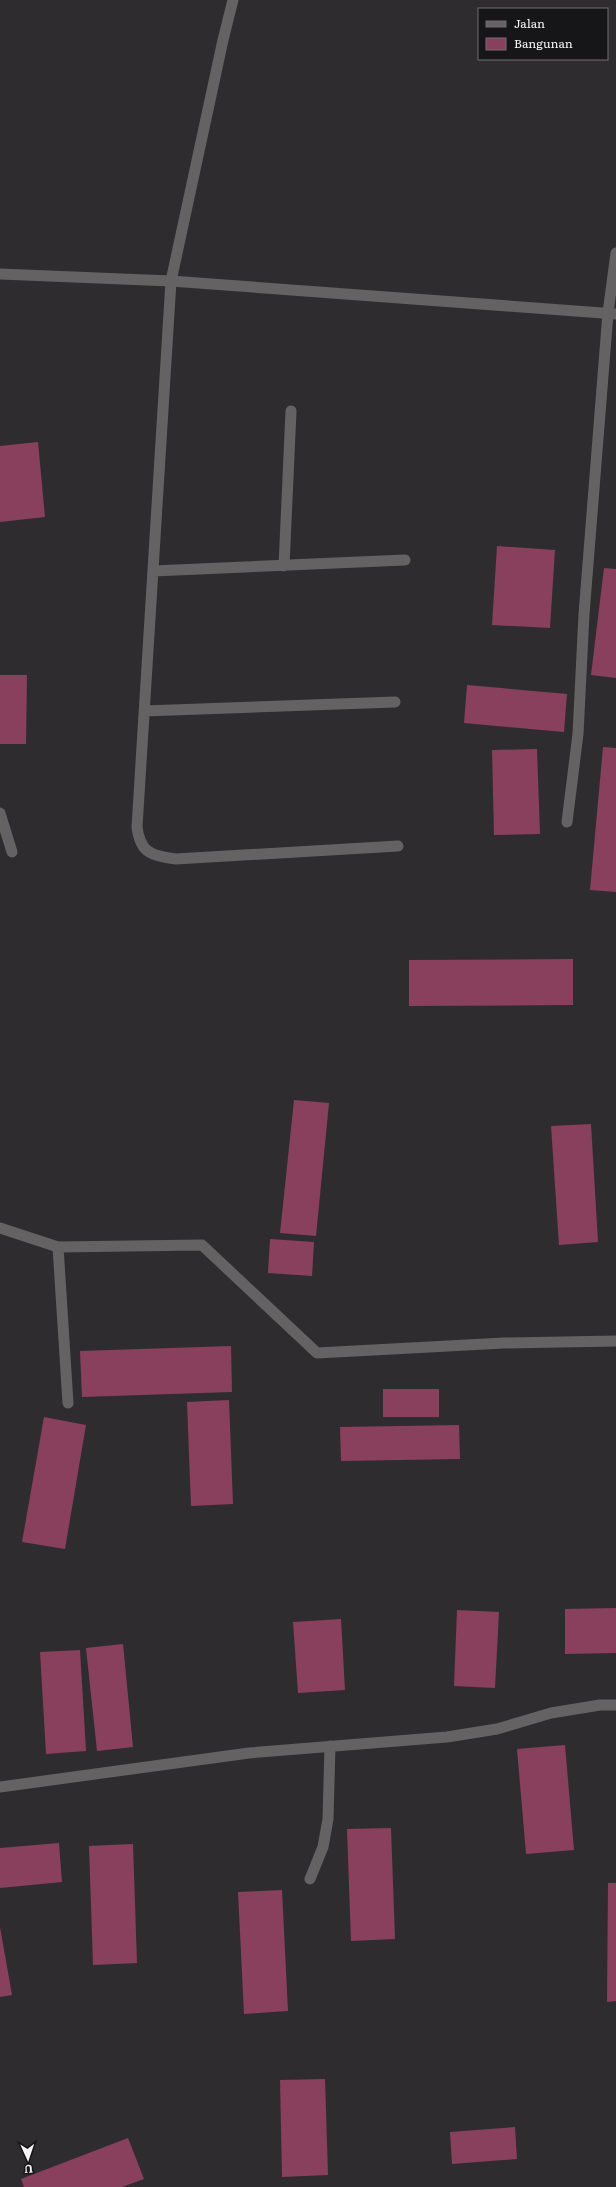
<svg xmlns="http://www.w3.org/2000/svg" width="616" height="2187" viewBox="0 0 616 2187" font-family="Literata,serif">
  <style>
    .building { fill: #88405c }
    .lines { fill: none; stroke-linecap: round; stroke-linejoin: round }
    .minor { stroke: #656263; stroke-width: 11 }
    .tertiary { stroke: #656263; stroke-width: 11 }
  </style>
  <rect width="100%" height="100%" fill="#2f2c30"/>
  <path class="building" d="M 38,442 L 45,517 L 0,522 L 0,446 Z
    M 497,546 L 555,550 L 550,628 L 492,625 Z
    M 604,568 L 616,569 L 616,678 L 591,675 Z
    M 0,675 L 27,675 L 26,744 L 0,744 Z
    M 467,685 L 567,694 L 564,732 L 464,723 Z
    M 603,747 L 616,748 L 616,892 L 590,890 Z
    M 537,749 L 540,834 L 494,835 L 492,750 Z
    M 573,959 L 573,1005 L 409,1006 L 409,960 Z
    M 294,1100 L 329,1103 L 316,1236 L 280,1233 Z
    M 591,1124 L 598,1242 L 559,1245 L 551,1126 Z
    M 270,1239 L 314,1242 L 312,1276 L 268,1273 Z
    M 231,1346 L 232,1392 L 82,1397 L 80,1351 Z
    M 383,1389 L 439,1389 L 439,1417 L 383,1417 Z
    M 229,1400 L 233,1504 L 191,1506 L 187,1402 Z
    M 44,1417 L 86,1425 L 65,1549 L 22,1542 Z
    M 459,1425 L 460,1459 L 341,1461 L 340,1427 Z
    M 616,1608 L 616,1653 L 565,1654 L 565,1609 Z
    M 457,1610 L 499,1612 L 495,1688 L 454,1686 Z
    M 341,1619 L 345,1690 L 298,1693 L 293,1622 Z
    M 123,1644 L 133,1747 L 97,1751 L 86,1648 Z
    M 80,1650 L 86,1751 L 46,1754 L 40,1652 Z
    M 565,1745 L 574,1850 L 526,1854 L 517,1749 Z
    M 391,1828 L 395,1939 L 351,1941 L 347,1829 Z
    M 59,1843 L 62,1882 L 0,1888 L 0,1848 Z
    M 133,1844 L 137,1963 L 93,1965 L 89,1846 Z
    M 608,1883 L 616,1883 L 616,2001 L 607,2002 Z
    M 282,1890 L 288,2011 L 244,2014 L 238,1892 Z
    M 0,1927 L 12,1995 L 0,1997 Z
    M 325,2079 L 328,2175 L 282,2177 L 280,2080 Z
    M 515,2127 L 517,2159 L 452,2164 L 450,2132 Z
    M 128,2138 L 144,2179 L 122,2187 L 24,2187 L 21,2179 Z"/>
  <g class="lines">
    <path class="minor" d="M 233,0 L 223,40 L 171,281 L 137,827 C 140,853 152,856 176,859 L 398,846
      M 284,566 L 291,411
      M 153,571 L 405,560
      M 144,711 L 395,702
      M 0,813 L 12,852
      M 567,822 L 578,734 L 584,614 L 608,313 L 616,253
      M 0,1228 L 58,1247 L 202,1245 L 317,1353 L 504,1343 L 616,1341
      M 58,1247 L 68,1403
      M 0,1787 L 249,1753 L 447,1737 L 497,1729 L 551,1713 L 600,1705 L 616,1705
      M 310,1879 L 323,1847 L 328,1819 L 330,1746"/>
    <path class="tertiary" d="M 0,274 L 171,281 L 616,314"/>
  </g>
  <rect x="478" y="8" width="130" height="52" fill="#161517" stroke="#706e71"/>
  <rect x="486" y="21" width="20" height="6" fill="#656263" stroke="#706e71"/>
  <text x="514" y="28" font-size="12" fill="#f6f4f7">Jalan</text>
  <rect x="486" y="38" width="20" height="12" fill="#88405c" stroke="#706e71"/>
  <text x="514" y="48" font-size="12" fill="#f6f4f7">Bangunan</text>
  <g transform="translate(28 2159) rotate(177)" stroke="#161517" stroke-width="3" paint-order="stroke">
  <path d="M0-3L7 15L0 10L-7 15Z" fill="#f6f4f7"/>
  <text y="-6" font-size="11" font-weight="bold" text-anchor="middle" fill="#f6f4f7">U</text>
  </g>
</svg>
